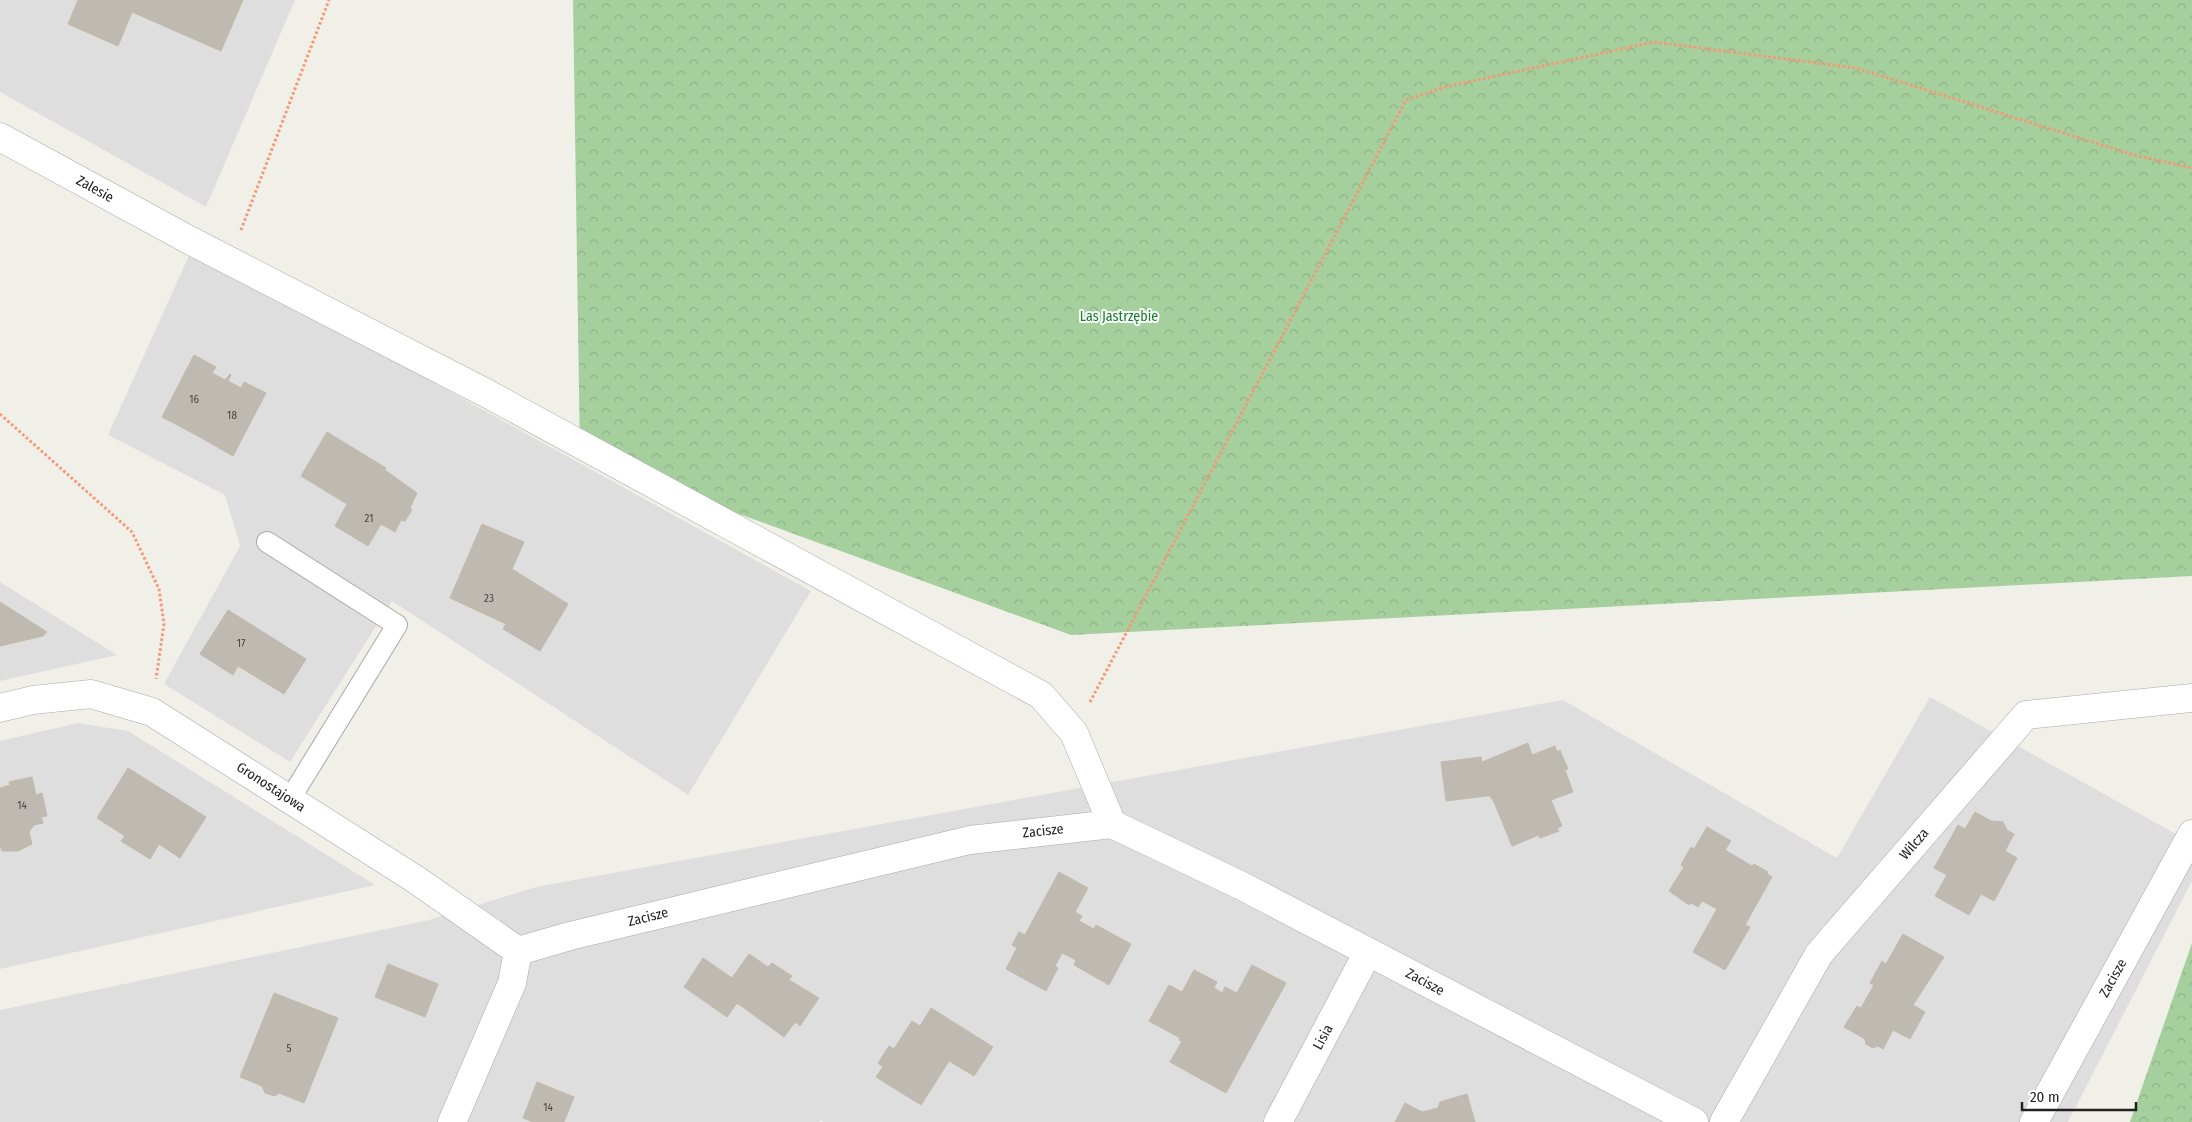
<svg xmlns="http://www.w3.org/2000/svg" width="2192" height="1122" viewBox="0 0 2192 1122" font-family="'Fira Sans Condensed',sans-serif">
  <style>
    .residential { fill: #dfdede }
    .forest { fill: url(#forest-crowns) }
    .building { fill: #beb9b1; stroke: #c3b9aa }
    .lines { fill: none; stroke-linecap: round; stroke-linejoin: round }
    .service-casing { stroke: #a8a8a8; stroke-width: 22 }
    .minor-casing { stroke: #a8a8a8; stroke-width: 29 }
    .path { stroke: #f89573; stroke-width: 3; stroke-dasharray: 2.5 2.5; stroke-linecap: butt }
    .service { stroke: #fff; stroke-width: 20 }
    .minor { stroke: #fff; stroke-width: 28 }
    .labels { text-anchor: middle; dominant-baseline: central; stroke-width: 4; stroke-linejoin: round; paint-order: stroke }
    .number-label { font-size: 11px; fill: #484745 }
    .street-label { font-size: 14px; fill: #212121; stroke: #fff }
    .park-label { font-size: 14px; fill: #0e8129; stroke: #fff }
  </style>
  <defs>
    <pattern id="forest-crowns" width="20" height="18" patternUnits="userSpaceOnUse" patternTransform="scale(1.25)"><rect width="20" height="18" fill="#a5d09e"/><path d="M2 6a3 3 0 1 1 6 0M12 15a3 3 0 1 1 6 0" fill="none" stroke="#8eb288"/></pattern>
  </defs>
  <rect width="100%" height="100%" fill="#f1f0e8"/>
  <path class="residential" d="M 0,0 L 295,0 L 206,207 L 0,92 Z
    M 192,249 L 811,591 L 688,795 L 392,601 L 290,762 L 164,684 L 240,546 L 225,495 L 108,435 Z
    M 0,582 L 117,655 L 0,681 Z
    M 1930,697 L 2192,843 L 2192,881 L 2068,1122 L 824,1122 L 820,1120 L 819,1122 L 0,1122 L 0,1010 L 429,920 L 536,887 L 1563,700 L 1837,858 Z
    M 78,723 L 128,731 L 375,885 L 0,969 L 0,741 Z"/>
  <path class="forest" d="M 573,0 L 2192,0 L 2192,576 L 1071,635 L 580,456 Z
    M 2192,943 L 2192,1122 L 2130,1122 Z"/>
  <path class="building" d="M 78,0 L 243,0 L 221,51 L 132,12 L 118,46 L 68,24 Z
    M 194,355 L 216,367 L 212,373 L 225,380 L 230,374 L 198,436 L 162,417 Z
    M 230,374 L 231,375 L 228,381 L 241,388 L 244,382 L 266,393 L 233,456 L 198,436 Z
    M 327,432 L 386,468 L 385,470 L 417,493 L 410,508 L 412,510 L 405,521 L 401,520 L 395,532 L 381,524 L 368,546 L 335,526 L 347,504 L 301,476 Z
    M 482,524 L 524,542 L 512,569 L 568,604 L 540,651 L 503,629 L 506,624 L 450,598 Z
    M 0,602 L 47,632 L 43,636 L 0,646 Z
    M 228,610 L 306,659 L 284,694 L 238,666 L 233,675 L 200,654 Z
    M 1528,743 L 1532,755 L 1555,746 L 1557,752 L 1560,750 L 1568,769 L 1565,770 L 1573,792 L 1551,800 L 1562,826 L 1557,828 L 1559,831 L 1540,838 L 1539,835 L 1512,846 L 1494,802 L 1490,796 L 1486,796 L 1482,762 Z
    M 1481,757 L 1486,796 L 1446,801 L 1441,762 Z
    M 128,768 L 206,817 L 180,858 L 159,844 L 150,859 L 121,841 L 125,836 L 97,818 Z
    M 32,777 L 36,795 L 42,793 L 47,816 L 41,817 L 43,823 L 34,825 L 29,832 L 32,844 L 18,851 L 2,851 L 0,846 L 0,788 L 10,785 L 9,782 Z
    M 1975,812 L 1991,821 L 2003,822 L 2007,830 L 2014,834 L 2005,851 L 2017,858 L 1994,901 L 1981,894 L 1969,915 L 1935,896 L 1947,875 L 1934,868 L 1958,825 L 1965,829 Z
    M 1707,827 L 1731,841 L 1725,850 L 1752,866 L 1754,864 L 1768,872 L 1767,874 L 1772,877 L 1745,925 L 1750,927 L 1725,970 L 1693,952 L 1717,909 L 1702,901 L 1698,907 L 1691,903 L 1689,905 L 1669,891 L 1684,867 L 1681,865 L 1691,847 L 1694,849 Z
    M 1059,872 L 1088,888 L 1075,912 L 1082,916 L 1079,921 L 1094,929 L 1096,925 L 1131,944 L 1109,985 L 1074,965 L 1076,960 L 1062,953 L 1055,966 L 1058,968 L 1046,991 L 1006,969 L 1017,948 L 1012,945 L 1019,932 L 1025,935 Z
    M 1903,934 L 1944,957 L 1913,1005 L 1925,1012 L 1910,1039 L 1893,1030 L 1883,1049 L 1878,1046 L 1873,1048 L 1866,1044 L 1865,1039 L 1844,1027 L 1857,1006 L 1861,1008 L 1874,985 L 1870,983 L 1882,961 L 1886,964 Z
    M 749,954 L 768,967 L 772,963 L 792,976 L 789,980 L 819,998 L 800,1026 L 795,1022 L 784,1037 L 737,1003 L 727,1017 L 684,987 L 703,958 L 732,978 Z
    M 388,964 L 438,984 L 425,1017 L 375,997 Z
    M 1252,965 L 1286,983 L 1226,1093 L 1170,1062 L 1182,1041 L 1179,1040 L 1180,1038 L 1149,1021 L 1169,985 L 1182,992 L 1194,970 L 1217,982 L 1214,988 L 1222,993 L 1225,987 L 1237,993 Z
    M 274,993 L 338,1018 L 304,1103 L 279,1093 L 275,1096 L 265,1093 L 262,1086 L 240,1077 Z
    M 931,1008 L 993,1047 L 974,1076 L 949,1061 L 921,1105 L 876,1077 L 883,1067 L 878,1063 L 889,1046 L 894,1049 L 912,1021 L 920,1026 Z
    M 537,1082 L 574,1097 L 564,1122 L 533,1122 L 523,1118 Z
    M 1467,1094 L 1475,1122 L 1395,1122 L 1405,1103 L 1422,1112 L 1438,1108 L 1440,1102 Z"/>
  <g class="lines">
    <g class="service-casing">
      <path id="service" d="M 267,542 L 397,625 L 290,799"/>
    </g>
    <g class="minor-casing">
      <path id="minor" d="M 0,137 L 191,241 L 488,394 L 1041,695 L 1074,733 L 1112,824
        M 0,708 L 33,700 L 91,694 L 152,712 L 415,879 L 518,951
        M 452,1122 L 512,983 L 518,951 L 570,936 L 970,840 L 1112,824 L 1242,886 L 1694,1122
        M 1278,1122 L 1368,952
        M 1724,1122 L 1819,954 L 2026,715 L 2192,698
        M 2034,1122 L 2192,834"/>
    </g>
    <path class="path" d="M 241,230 L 329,0
      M 0,414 L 132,532 L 159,589 L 164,624 L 156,679
      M 1090,702 L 1406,100 L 1445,87 L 1654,42 L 1856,68 L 2134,155 L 2192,168"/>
    <use href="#service" class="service"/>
    <use href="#minor" class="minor"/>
  </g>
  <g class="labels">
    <g class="number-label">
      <text x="194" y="399">16</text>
      <text x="232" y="415">18</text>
      <text x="369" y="518">21</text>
      <text x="489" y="598">23</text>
      <text x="241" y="643">17</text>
      <text x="22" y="805">14</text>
      <text x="289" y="1048">5</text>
      <text x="548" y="1107">14</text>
    </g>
    <g class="street-label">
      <text transform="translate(95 189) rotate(29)">Zalesie</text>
      <text transform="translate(271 787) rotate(33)">Gronostajowa</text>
      <text transform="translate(1043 831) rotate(-6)">Zacisze</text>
      <text transform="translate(1914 844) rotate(-49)">Wilcza</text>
      <text transform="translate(648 917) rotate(-14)">Zacisze</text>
      <text transform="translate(2113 978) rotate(-61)">Zacisze</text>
      <text transform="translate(1425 982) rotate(28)">Zacisze</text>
      <text transform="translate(1323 1037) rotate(-62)">Lisia</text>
    </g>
    <g class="park-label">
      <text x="1119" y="316">Las Jastrzębie</text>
    </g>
  </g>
  <path d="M2022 1102v8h114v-8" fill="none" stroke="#212121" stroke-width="2.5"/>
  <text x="2030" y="1102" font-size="15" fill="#212121" stroke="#ffffff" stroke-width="4" paint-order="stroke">20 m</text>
</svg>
